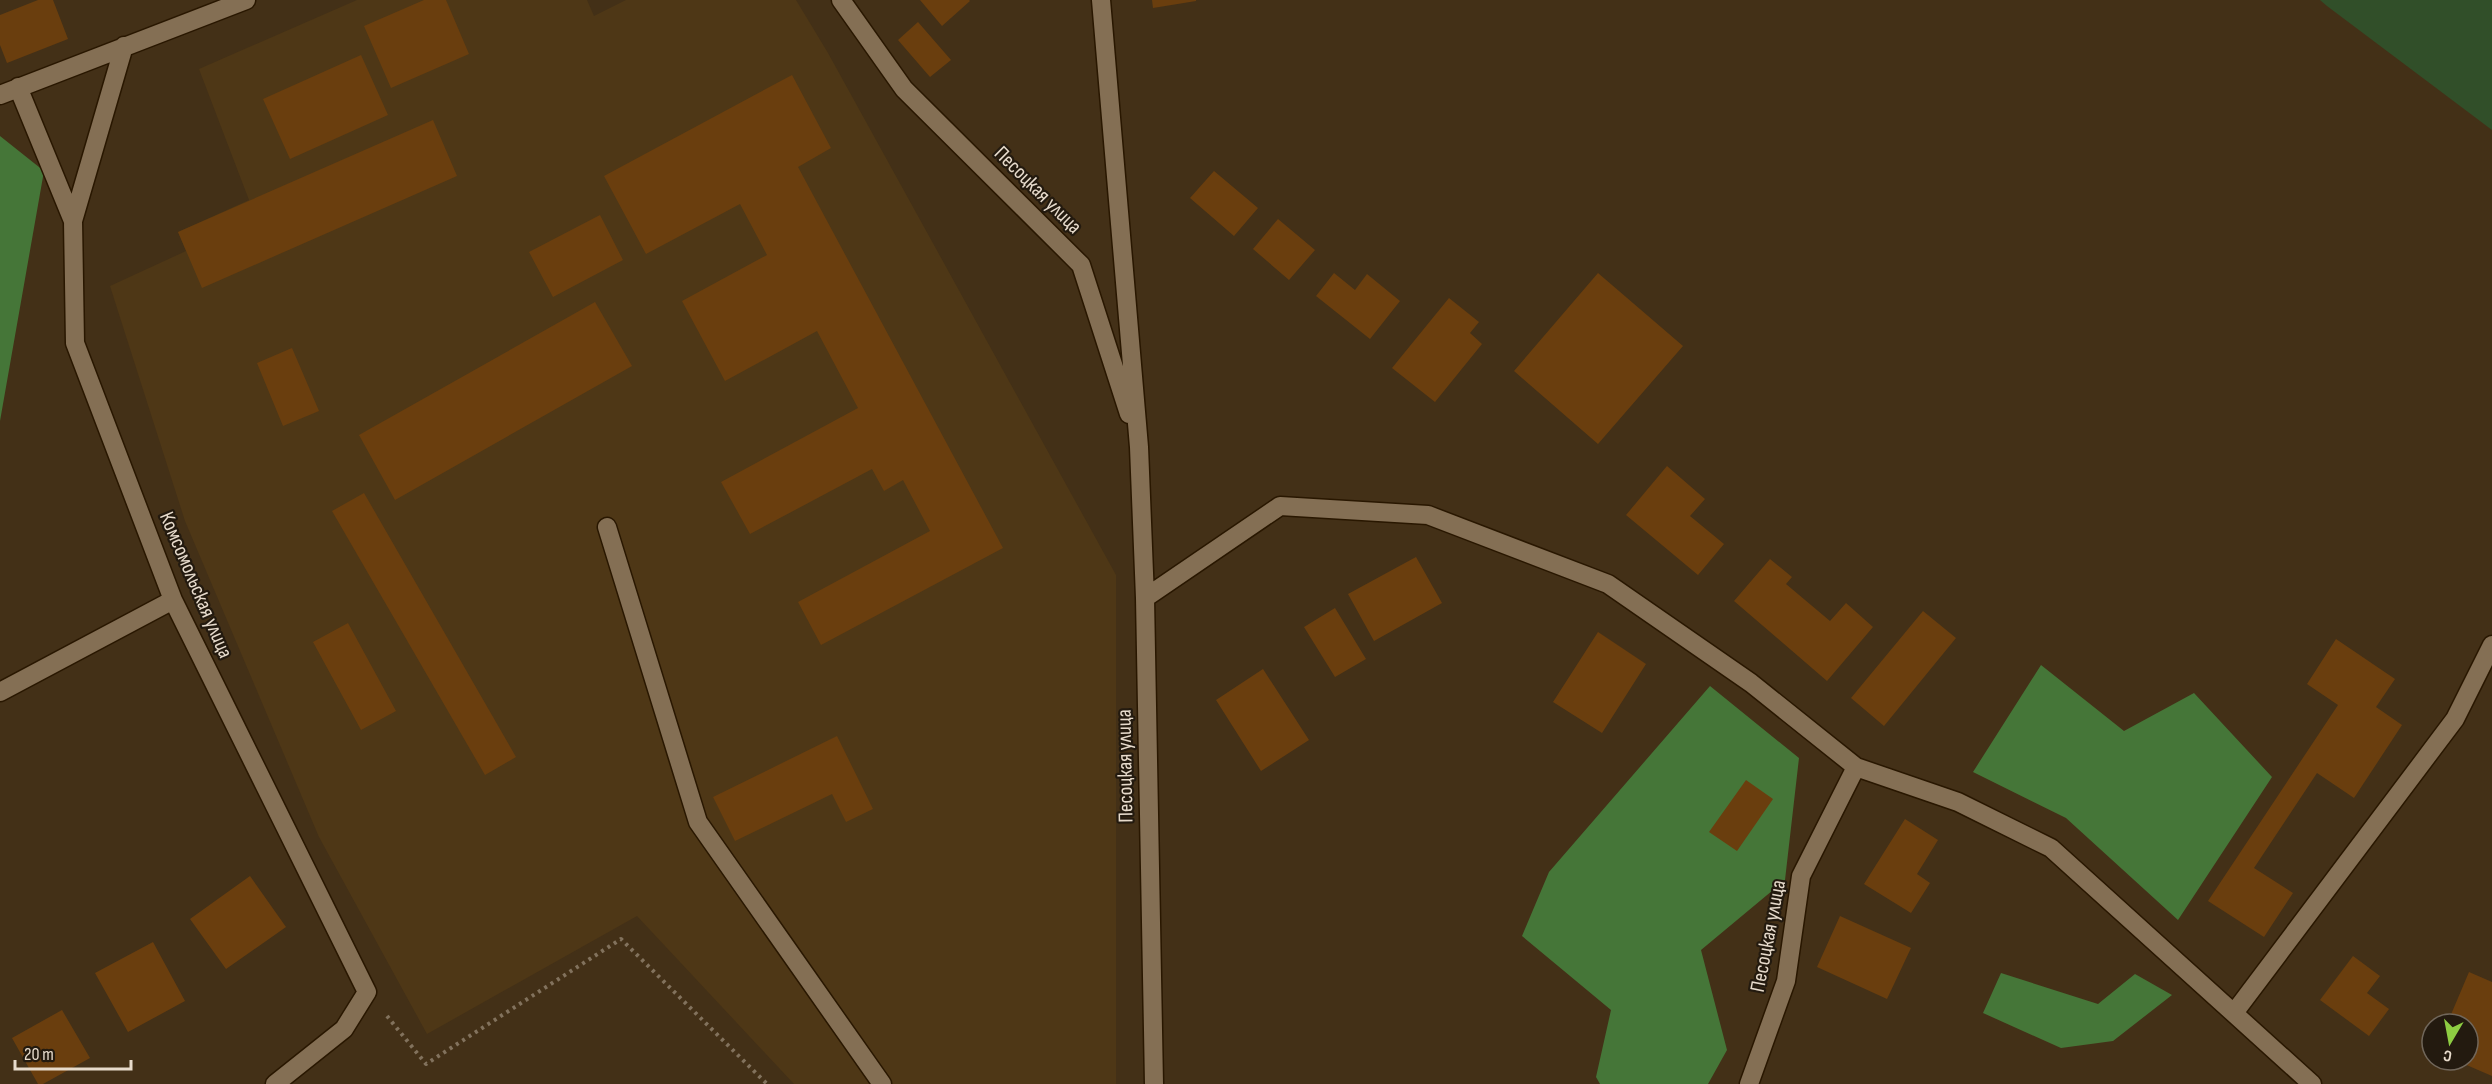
<svg xmlns="http://www.w3.org/2000/svg" width="2492" height="1084" viewBox="0 0 2492 1084" font-family="'Sofia Sans Condensed',sans-serif">
  <style>
    .built { fill: #4e3716 }
    .green { fill: #314f29 }
    .forest { fill: #457638 }
    .building { fill: #6a3e0e }
    .lines { fill: none; stroke-linecap: round; stroke-linejoin: round }
    .minor-casing { stroke: #291700; stroke-width: 21 }
    .path { stroke: #82725d; stroke-width: 4; stroke-dasharray: 3 4.5; stroke-linecap: butt }
    .minor { stroke: #846f54; stroke-width: 18 }
    .labels { text-anchor: middle; dominant-baseline: central; stroke-width: 4.5; stroke-linejoin: round; paint-order: stroke }
    .street-label { font-size: 21px; fill: #e7dbcc; stroke: #231a0f }
  </style>
  <rect width="100%" height="100%" fill="#433017"/>
  <path class="built" d="M 587,0 L 594,16 L 626,0 L 796,0 L 828,53 L 1116,575 L 1116,1084 L 794,1084 L 637,916 L 427,1034 L 319,837 L 185,521 L 110,286 L 186,251 L 178,232 L 249,200 L 199,69 L 357,0 Z"/>
  <path class="green" d="M 2320,0 L 2492,0 L 2492,130 L 2327,6 Z"/>
  <path class="forest" d="M 0,136 L 44,171 L 0,421 Z
    M 2041,665 L 2124,731 L 2194,693 L 2272,777 L 2178,920 L 2066,818 L 1973,772 Z
    M 1710,686 L 1799,758 L 1785,880 L 1701,950 L 1727,1050 L 1708,1084 L 1600,1084 L 1596,1077 L 1611,1010 L 1522,936 L 1549,872 Z
    M 2001,973 L 2098,1004 L 2135,974 L 2172,995 L 2113,1041 L 2061,1048 L 1983,1013 Z"/>
  <path class="building" d="M 38,0 L 53,0 L 68,39 L 7,63 L 0,45 L 0,15 Z
    M 424,0 L 446,0 L 469,54 L 391,88 L 364,26 Z
    M 920,0 L 969,0 L 970,1 L 942,26 Z
    M 1152,0 L 1196,0 L 1196,1 L 1153,8 Z
    M 918,22 L 951,60 L 930,77 L 898,40 Z
    M 361,55 L 388,115 L 290,159 L 263,99 Z
    M 792,75 L 831,148 L 798,167 L 1003,548 L 821,645 L 798,602 L 930,531 L 903,480 L 884,491 L 872,469 L 750,534 L 721,482 L 858,408 L 817,331 L 725,381 L 682,301 L 767,255 L 740,204 L 646,254 L 604,176 Z
    M 433,120 L 457,176 L 202,288 L 178,232 Z
    M 1214,171 L 1258,208 L 1234,236 L 1190,198 Z
    M 600,215 L 623,260 L 553,297 L 529,252 Z
    M 1278,219 L 1315,250 L 1289,280 L 1253,249 Z
    M 1334,273 L 1355,290 L 1367,274 L 1400,301 L 1370,339 L 1316,296 Z
    M 1598,273 L 1683,346 L 1598,444 L 1514,371 Z
    M 1449,298 L 1479,322 L 1470,333 L 1482,344 L 1435,402 L 1392,368 Z
    M 595,302 L 632,366 L 395,500 L 359,435 Z
    M 292,348 L 319,411 L 283,426 L 257,363 Z
    M 1667,466 L 1705,499 L 1690,516 L 1724,544 L 1698,575 L 1626,515 Z
    M 364,493 L 516,757 L 485,775 L 332,511 Z
    M 1416,557 L 1442,603 L 1374,641 L 1348,594 Z
    M 1770,559 L 1792,577 L 1786,584 L 1830,621 L 1846,603 L 1873,627 L 1827,681 L 1734,601 Z
    M 1335,608 L 1366,659 L 1335,677 L 1304,627 Z
    M 1923,611 L 1956,638 L 1884,726 L 1851,698 Z
    M 348,623 L 396,711 L 361,730 L 313,642 Z
    M 1598,632 L 1646,664 L 1602,733 L 1553,702 Z
    M 2336,639 L 2395,679 L 2376,707 L 2402,725 L 2354,798 L 2317,773 L 2254,868 L 2293,893 L 2264,937 L 2208,901 L 2338,705 L 2307,684 Z
    M 1263,669 L 1309,740 L 1261,771 L 1216,700 Z
    M 837,736 L 873,809 L 846,822 L 832,794 L 735,841 L 713,797 Z
    M 1746,780 L 1773,799 L 1737,851 L 1709,832 Z
    M 1905,819 L 1938,840 L 1917,874 L 1930,883 L 1911,913 L 1864,884 Z
    M 250,876 L 286,927 L 226,969 L 190,919 Z
    M 1840,916 L 1911,948 L 1887,999 L 1817,967 Z
    M 153,942 L 185,1001 L 128,1032 L 95,973 Z
    M 2353,956 L 2380,976 L 2367,993 L 2389,1009 L 2369,1036 L 2320,1000 Z
    M 2469,972 L 2492,982 L 2492,1076 L 2455,1060 L 2468,1060 L 2468,1024 L 2447,1024 Z
    M 62,1010 L 90,1058 L 43,1084 L 38,1084 L 12,1038 Z"/>
  <g class="lines">
    <g class="minor-casing">
      <path id="minor" d="M 841,0 L 904,89 L 1081,265 L 1129,414
        M 1101,0 L 1139,447 L 1145,598 L 1154,1084
        M 124,46 L 73,221 L 75,343 L 173,600 L 367,992 L 344,1029 L 275,1084
        M 18,87 L 73,221
        M 0,95 L 246,0
        M 607,527 L 698,822 L 882,1084
        M 1145,598 L 1280,506 L 1428,515 L 1608,584 L 1751,683 L 1856,767 L 1958,802 L 2051,848 L 2312,1084
        M 0,692 L 173,600
        M 2234,1013 L 2455,719 L 2492,645
        M 1749,1084 L 1786,981 L 1801,876 L 1856,767"/>
    </g>
    <path class="path" d="M 387,1016 L 426,1064 L 621,939 L 767,1084"/>
    <use href="#minor" class="minor"/>
  </g>
  <g class="labels">
    <g class="street-label">
      <text transform="translate(1038 190) rotate(45)">Песоцкая улица</text>
      <text transform="translate(196 585) rotate(67)">Комсомольская улица</text>
      <text transform="translate(1125 766) rotate(-91)">Песоцкая улица</text>
      <text transform="translate(1768 936) rotate(-79)">Песоцкая улица</text>
    </g>
  </g>
  <g transform="translate(2450 1042) rotate(190)"><circle r="28" fill="#231a0f" stroke="#71675b" stroke-width="1.5"/>
  <path d="M0-4.5L10 22L0 15L-10 22Z" fill="#8ecd42"/>
  <text y="-9" font-size="16" font-weight="bold" text-anchor="middle" fill="#e7dbcc">С</text>
  </g>
  <path d="M15 1060v9h116v-9" fill="none" stroke="#e7dbcc" stroke-width="3"/>
  <text x="24" y="1060" font-size="18" fill="#e7dbcc" stroke="#231a0f" stroke-width="4.5" paint-order="stroke">20 m</text>
</svg>
